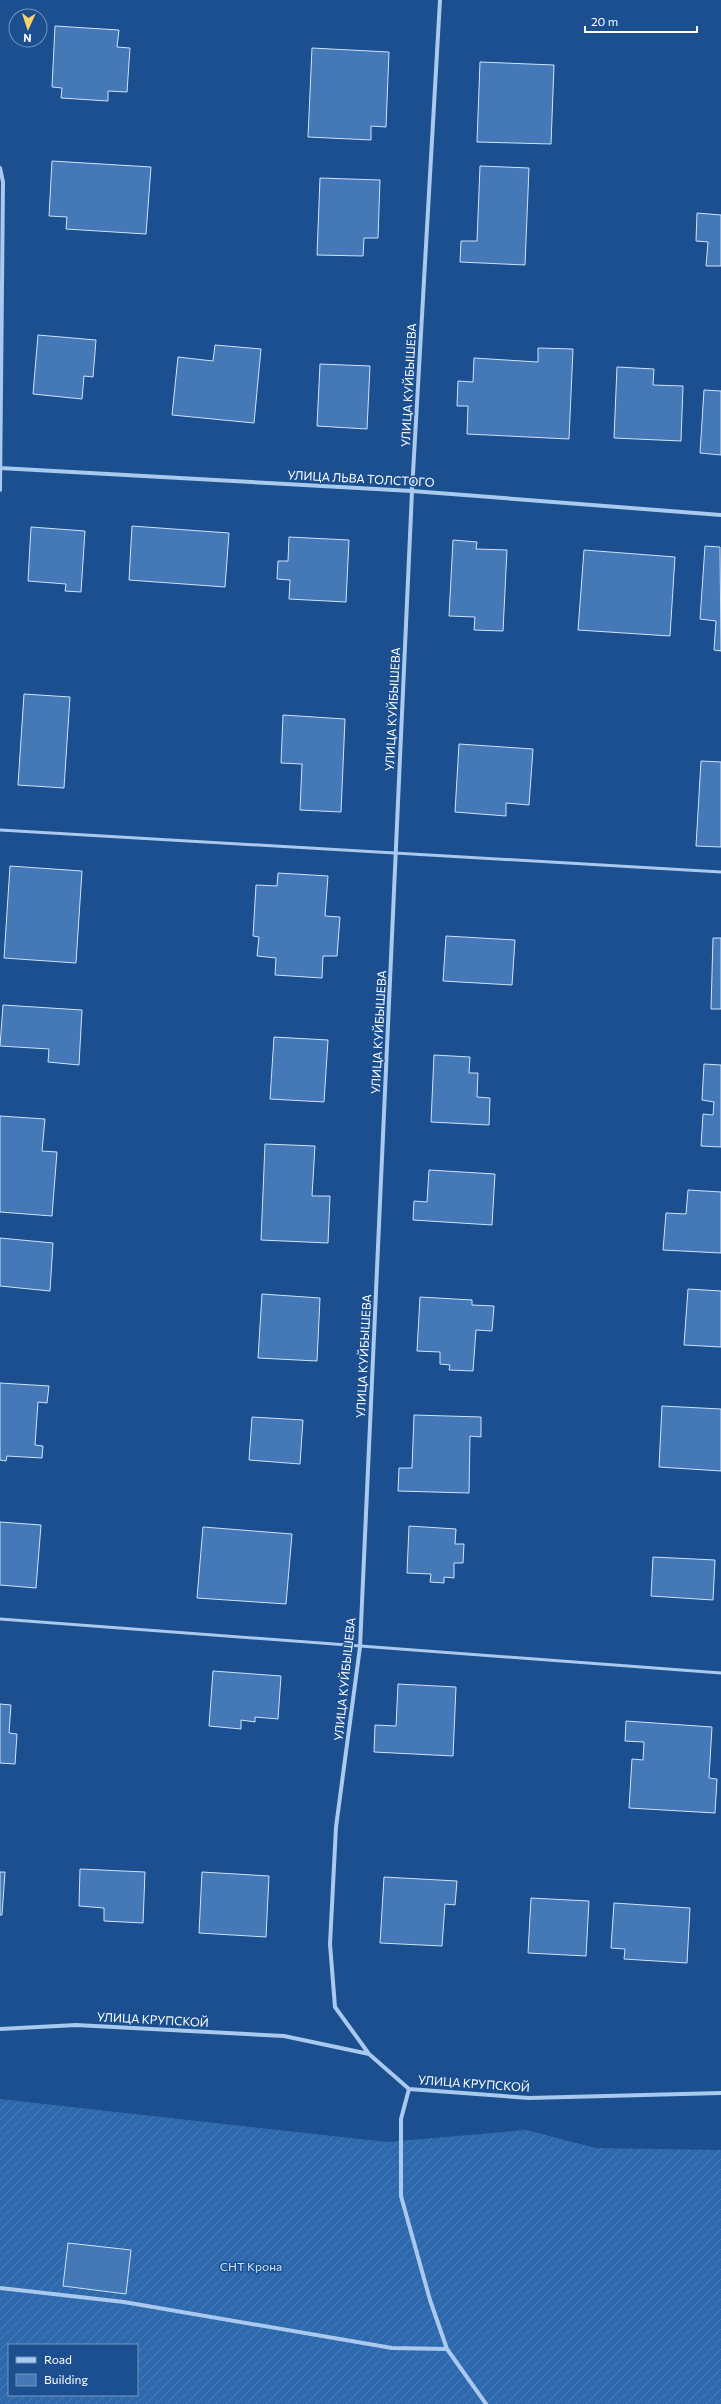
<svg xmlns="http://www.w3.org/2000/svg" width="721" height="2404" viewBox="0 0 721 2404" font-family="Commissioner,sans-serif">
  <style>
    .garden { fill: url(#garden-furrows); fill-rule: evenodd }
    .building { fill: #4478b7; stroke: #cfe3fa }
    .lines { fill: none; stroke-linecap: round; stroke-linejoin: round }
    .lane { stroke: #a9c9ee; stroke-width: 3 }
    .street { stroke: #a9c9ee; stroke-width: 4 }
    .labels { text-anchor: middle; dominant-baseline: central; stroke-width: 3; stroke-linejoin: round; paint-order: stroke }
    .street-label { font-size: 12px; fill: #fff; stroke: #1b4f8f }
    .park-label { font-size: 12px; fill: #cfe3fa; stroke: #1b4f8f }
  </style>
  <defs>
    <pattern id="garden-furrows" width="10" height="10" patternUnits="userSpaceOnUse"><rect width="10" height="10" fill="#2e69ad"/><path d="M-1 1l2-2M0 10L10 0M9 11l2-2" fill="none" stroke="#4d80b9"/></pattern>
  </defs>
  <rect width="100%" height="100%" fill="#1b4f8f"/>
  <path class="garden" d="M 0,2099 L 387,2142 L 526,2130 L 596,2148 L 721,2150 L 721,2404 L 0,2404 ZM 9,2345 L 137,2345 L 137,2395 L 9,2395 Z"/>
  <path class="building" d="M 55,26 L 119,30 L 117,47 L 130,48 L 127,92 L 108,91 L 108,101 L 61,98 L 62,88 L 52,87 Z
    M 312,48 L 389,52 L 386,127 L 371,126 L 371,140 L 308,137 Z
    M 480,62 L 554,65 L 551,144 L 477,142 Z
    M 52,161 L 151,167 L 146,234 L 66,229 L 67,217 L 49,216 Z
    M 480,166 L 529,168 L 525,265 L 460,262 L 461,241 L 477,241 Z
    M 320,178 L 380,180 L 378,238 L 364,238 L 363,256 L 317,255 Z
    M 697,213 L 721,215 L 721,266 L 706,266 L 708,242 L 696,241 Z
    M 38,335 L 96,340 L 93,377 L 84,376 L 82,399 L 33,394 Z
    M 215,345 L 261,349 L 254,423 L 172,415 L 178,357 L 213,361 Z
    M 538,348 L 573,349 L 569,439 L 467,434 L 468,406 L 457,406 L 458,381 L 473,382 L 474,358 L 538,362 Z
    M 320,364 L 370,366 L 367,429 L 317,426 Z
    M 617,367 L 654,369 L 653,385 L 683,386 L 681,441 L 614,438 Z
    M 704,390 L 721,391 L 721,455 L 700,453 Z
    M 132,526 L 229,533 L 225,587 L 129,580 Z
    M 31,527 L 85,531 L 81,592 L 65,591 L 66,584 L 28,581 Z
    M 289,537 L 349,540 L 346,602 L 289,599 L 290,580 L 277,579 L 278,561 L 288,561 Z
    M 453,540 L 477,542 L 476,549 L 507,550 L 503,631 L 474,630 L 475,617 L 449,616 Z
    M 705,546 L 720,547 L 721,651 L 714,650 L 716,621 L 700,619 Z
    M 584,550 L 675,557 L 670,636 L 578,630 Z
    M 24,694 L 70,697 L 64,788 L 18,785 Z
    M 283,715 L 345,719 L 341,812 L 300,810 L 302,764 L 281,763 Z
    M 459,744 L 533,749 L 529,805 L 506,803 L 506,816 L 455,812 Z
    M 701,761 L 721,762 L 721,847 L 696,846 Z
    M 10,866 L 82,871 L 76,963 L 4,958 Z
    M 278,873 L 328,876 L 325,916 L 340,917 L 337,956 L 323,956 L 322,978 L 275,975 L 276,958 L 257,956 L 259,937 L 253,936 L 256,885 L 277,886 Z
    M 446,936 L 515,940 L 512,985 L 443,981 Z
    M 713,938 L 721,938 L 721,1009 L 711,1009 Z
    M 3,1005 L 82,1010 L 79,1065 L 48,1062 L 49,1049 L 0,1046 Z
    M 274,1037 L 328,1040 L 324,1102 L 270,1099 Z
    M 434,1055 L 470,1057 L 469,1073 L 478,1073 L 477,1097 L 490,1098 L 489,1125 L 431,1122 Z
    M 704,1064 L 721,1065 L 721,1147 L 701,1146 L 703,1114 L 713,1115 L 714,1102 L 702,1100 Z
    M 0,1116 L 45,1119 L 42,1151 L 57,1152 L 52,1216 L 0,1212 Z
    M 265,1144 L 315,1146 L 312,1196 L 330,1196 L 328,1243 L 261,1240 Z
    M 429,1170 L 495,1174 L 492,1225 L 413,1220 L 414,1201 L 427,1202 Z
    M 688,1190 L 721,1192 L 721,1253 L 663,1250 L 666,1213 L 686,1214 Z
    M 0,1238 L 53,1243 L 50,1291 L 0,1286 Z
    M 688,1289 L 721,1291 L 721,1347 L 684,1345 Z
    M 262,1294 L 320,1298 L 317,1361 L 258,1358 Z
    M 420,1297 L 472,1300 L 472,1305 L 494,1306 L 492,1331 L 476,1330 L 473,1371 L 449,1370 L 450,1365 L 440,1364 L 440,1352 L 417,1351 Z
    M 0,1383 L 49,1386 L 47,1403 L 38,1402 L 35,1445 L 43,1446 L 42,1458 L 7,1456 L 6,1461 L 0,1460 Z
    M 662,1406 L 721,1409 L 721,1471 L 659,1467 Z
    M 414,1415 L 481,1417 L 481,1437 L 470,1436 L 469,1493 L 398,1491 L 399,1468 L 412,1468 Z
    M 252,1417 L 303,1420 L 300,1464 L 249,1460 Z
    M 0,1522 L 41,1525 L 36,1588 L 0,1585 Z
    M 409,1526 L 456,1529 L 455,1544 L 464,1544 L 463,1563 L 454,1563 L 454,1578 L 444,1577 L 444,1583 L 430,1582 L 431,1574 L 407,1573 Z
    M 203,1527 L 292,1534 L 286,1604 L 197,1598 Z
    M 653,1557 L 715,1560 L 713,1600 L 651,1596 Z
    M 213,1671 L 281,1676 L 278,1719 L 255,1717 L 255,1722 L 241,1720 L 241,1729 L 209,1726 Z
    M 398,1684 L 456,1687 L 453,1756 L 374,1752 L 375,1725 L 396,1726 Z
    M 0,1704 L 11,1705 L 9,1733 L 17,1734 L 15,1764 L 0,1763 Z
    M 626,1721 L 712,1727 L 709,1778 L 717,1779 L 715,1813 L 629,1808 L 632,1759 L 643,1760 L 644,1742 L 625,1741 Z
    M 80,1869 L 145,1872 L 143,1923 L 104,1921 L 104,1908 L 79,1906 Z
    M 0,1872 L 5,1872 L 2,1915 L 0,1915 Z
    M 202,1872 L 269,1876 L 266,1937 L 199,1933 Z
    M 384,1877 L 457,1881 L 455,1905 L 445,1904 L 442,1946 L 380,1943 Z
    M 531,1898 L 589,1901 L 586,1956 L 528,1953 Z
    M 614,1903 L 690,1908 L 687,1963 L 624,1959 L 625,1949 L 611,1948 Z
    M 68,2243 L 131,2250 L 126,2294 L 63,2286 Z"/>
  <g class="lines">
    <path class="lane" d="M 0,830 L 721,872
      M 0,1619 L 721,1673"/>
    <path class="street" d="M 0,168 L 3,182 L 0,490
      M 0,468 L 412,491 L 721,515
      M 0,2029 L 76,2025 L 284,2036 L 369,2054 L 409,2089 L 529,2098 L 721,2093
      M 369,2054 L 335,2007 L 330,1944 L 336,1827 L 360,1647 L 412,491 L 440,0
      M 409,2089 L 401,2119 L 401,2196 L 430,2300 L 447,2349 L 486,2404
      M 0,2288 L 124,2302 L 392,2348 L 447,2349"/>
  </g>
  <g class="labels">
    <g class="street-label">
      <text transform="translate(408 385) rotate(-87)">УЛИЦА КУЙБЫШЕВА</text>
      <text transform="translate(361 478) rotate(3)">УЛИЦА ЛЬВА ТОЛСТОГО</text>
      <text transform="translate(392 709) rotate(-87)">УЛИЦА КУЙБЫШЕВА</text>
      <text transform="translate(378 1032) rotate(-87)">УЛИЦА КУЙБЫШЕВА</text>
      <text transform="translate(363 1356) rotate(-87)">УЛИЦА КУЙБЫШЕВА</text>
      <text transform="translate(344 1679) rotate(-84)">УЛИЦА КУЙБЫШЕВА</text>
      <text transform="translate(153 2019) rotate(3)">УЛИЦА КРУПСКОЙ</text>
      <text transform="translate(474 2083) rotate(4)">УЛИЦА КРУПСКОЙ</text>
    </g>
    <g class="park-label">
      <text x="251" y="2266">СНТ Крона</text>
    </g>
  </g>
  <rect x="8" y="2344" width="130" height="52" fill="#1b4f8f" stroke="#7695bc"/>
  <rect x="16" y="2357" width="20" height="6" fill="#a9c9ee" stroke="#7695bc"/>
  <text x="44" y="2364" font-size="12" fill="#ffffff">Road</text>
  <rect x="16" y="2374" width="20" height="12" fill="#4478b7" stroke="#7695bc"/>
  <text x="44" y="2384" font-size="12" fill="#ffffff">Building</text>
  <g transform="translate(28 28) rotate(183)"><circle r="19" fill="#1b4f8f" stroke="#7695bc"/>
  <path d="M0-3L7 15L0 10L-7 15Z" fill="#ffd166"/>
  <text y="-6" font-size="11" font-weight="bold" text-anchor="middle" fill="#ffffff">N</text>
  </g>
  <path d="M585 26v6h112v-6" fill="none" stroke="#ffffff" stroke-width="2"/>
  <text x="591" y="26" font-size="12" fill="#ffffff" stroke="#1b4f8f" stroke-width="3" paint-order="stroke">20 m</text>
</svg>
